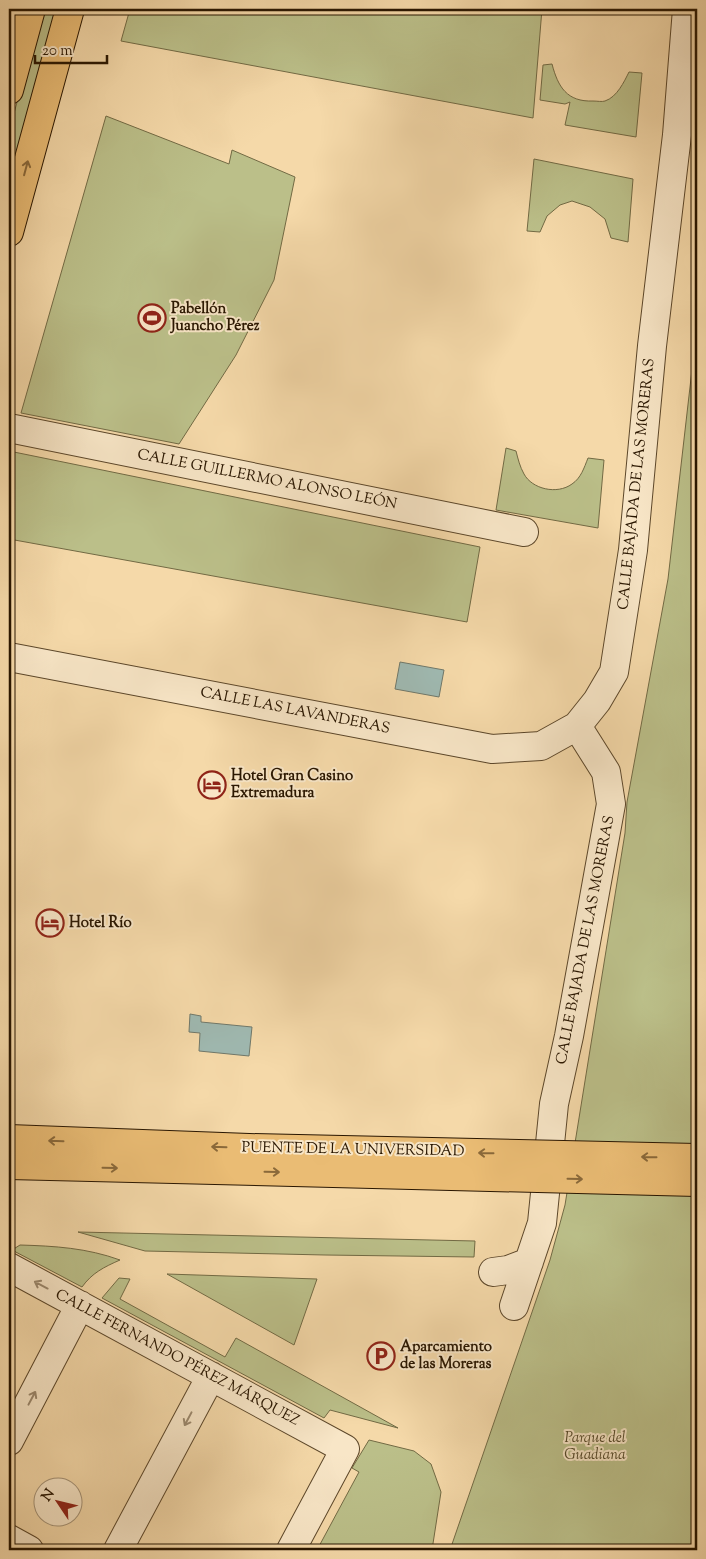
<svg xmlns="http://www.w3.org/2000/svg" width="706" height="1559" viewBox="0 0 706 1559" font-family="'Sorts Mill Goudy',serif">
  <style>
    .green { fill: #bbbf89; stroke: #726a44 }
    .water { fill: #9fb9b1; stroke: #70786a }
    .lines { fill: none; stroke-linecap: round; stroke-linejoin: round }
    .minor-casing { stroke: #5c472a; stroke-width: 30 }
    .highway-casing { stroke: #291600; stroke-width: 30 }
    .minor { stroke: #f8e6c7; stroke-width: 28 }
    .highway { stroke: #eabc74; stroke-width: 28 }
    .highway-bridge-casing { stroke: #291600; stroke-width: 30; stroke-linecap: butt }
    .highway-bridge { stroke: #eabc74; stroke-width: 28 }
    .oneway { stroke: #8a693a }
    .oneway2 { stroke: #9b886d }
    .labels { text-anchor: middle; dominant-baseline: central; stroke-width: 4; stroke-linejoin: round; paint-order: stroke }
    .poi-label { font-size: 15px; font-weight: bold; fill: #291600; stroke: #f8e6c7; text-anchor: start }
    .street-label { font-size: 15px; fill: #291600; stroke: #f8e6c7 }
    .park-label { font-size: 15px; font-style: italic; fill: #554929; stroke: #f8e6c7 }
  </style>
  <rect width="100%" height="100%" fill="#f5d9a9"/>
  <filter id="stains"><feTurbulence type="fractalNoise" baseFrequency=".004" numOctaves="4"/><feColorMatrix values="0 0 0 0 .2 0 0 0 0 .09 0 0 0 0 .02 0 0 0 .5 -.17"/></filter>
  <radialGradient id="worn" r=".72"><stop offset=".6" stop-color="#630" stop-opacity="0"/><stop offset="1" stop-color="#630" stop-opacity=".3"/></radialGradient>
  <path class="green" d="M 42,9 L 56,9 L 9,182 L 9,132 Z
    M 130,9 L 542,9 L 533,118 L 121,41 Z
    M 552,64 C 558,87 567,102 593,101 C 597,101 602,102 605,101 C 617,97 624,82 629,72 L 642,73 L 636,137 L 565,125 L 570,102 L 565,104 L 540,100 L 543,65 Z
    M 106,116 L 229,164 L 232,150 L 295,177 L 274,280 L 236,355 L 179,444 L 21,413 Z
    M 534,159 L 633,179 L 628,242 L 611,238 L 605,219 L 590,207 L 572,201 L 560,205 L 547,216 L 540,232 L 527,231 Z
    M 697,326 L 697,1550 L 450,1550 L 550,1260 L 565,1205 L 625,833 L 627,802 L 668,579 Z
    M 506,448 L 516,451 C 518,459 520,467 524,474 C 532,489 557,495 572,484 C 581,478 584,468 588,458 L 604,460 L 598,528 L 496,510 Z
    M 9,451 L 480,547 L 467,622 L 9,539 Z
    M 78,1232 L 475,1241 L 474,1257 L 325,1255 L 145,1251 Z
    M 20,1245 C 55,1246 87,1248 120,1260 C 104,1267 92,1273 82,1287 L 12,1250 Z
    M 167,1274 L 317,1279 L 294,1345 Z
    M 119,1278 L 130,1279 L 120,1299 L 225,1357 L 236,1338 L 398,1428 L 330,1410 L 324,1418 L 102,1298 Z
    M 369,1440 L 414,1451 L 431,1464 L 441,1492 L 432,1550 L 317,1550 L 359,1472 L 352,1468 Z"/>
  <path class="water" d="M 400,662 L 444,670 L 439,697 L 395,689 Z
    M 190,1014 L 201,1016 L 201,1022 L 252,1027 L 249,1056 L 199,1051 L 200,1033 L 189,1032 Z"/>
  <g class="lines">
    <g class="minor-casing">
      <path id="minor" d="M 9,428 L 524,532
        M 9,657 L 492,749 L 541,746 L 577,726 L 597,701 L 614,672 L 633,550 L 652,346 L 677,135 L 687,9
        M 9,1267 L 345,1449 L 291,1550
        M 493,1272 L 508,1270 L 529,1262
        M 514,1306 L 542,1223 L 554,1104 L 569,1036 L 611,804 L 606,772 L 577,726
        M 9,1441 L 80,1305
        M 9,1539 L 29,1550
        M 118,1550 L 211,1376"/>
    </g>
    <g class="highway-casing">
      <path id="highway" d="M 9,90 L 31,9
        M 9,232 L 70,9"/>
    </g>
    <use href="#minor" class="minor"/>
    <use href="#highway" class="highway"/>
    <g class="highway-bridge-casing">
      <path id="highway-bridge" d="M 9,1139 L 249,1148 L 697,1158
        M 9,1165 L 697,1182"/>
    </g>
    <use href="#highway-bridge" class="highway-bridge"/>
  </g>
  <defs><path id="oneway-shaft" d="M-6 0H5M1.5-3L5.5 0L1.5 3" fill="none" stroke-width="1.6" stroke-linecap="round" stroke-linejoin="round" transform="scale(1.25)"/></defs>
  <g class="oneway">
    <use href="#oneway-shaft" transform="translate(26 168) rotate(-75)"/>
    <use href="#oneway-shaft" transform="translate(56 1141) rotate(-178)"/>
    <use href="#oneway-shaft" transform="translate(219 1147) rotate(-178)"/>
    <use href="#oneway-shaft" transform="translate(486 1153) rotate(-179)"/>
    <use href="#oneway-shaft" transform="translate(649 1157) rotate(-179)"/>
    <use href="#oneway-shaft" transform="translate(110 1168) rotate(1)"/>
    <use href="#oneway-shaft" transform="translate(272 1172) rotate(1)"/>
    <use href="#oneway-shaft" transform="translate(575 1179) rotate(1)"/>
  </g>
  <g class="oneway2">
    <use href="#oneway-shaft" transform="translate(41 1285) rotate(-152)"/>
    <use href="#oneway-shaft" transform="translate(32 1398) rotate(-62)"/>
    <use href="#oneway-shaft" transform="translate(188 1419) rotate(118)"/>
  </g>
  <defs>
    <g id="stadium-ring" transform="scale(1.4375)"><circle r="9.5" fill="#f8e6c7" stroke="#8f2418" stroke-width="1.5"/><path d="M0-5a6.5 5 0 1 0 0 10a6.5 5 0 1 0 0-10ZM-3.5-1.8h7v3.6h-7Z" fill="#8f2418"/></g>
    <g id="hotel-ring" transform="scale(1.4375)"><circle r="9.5" fill="#f8e6c7" stroke="#8f2418" stroke-width="1.5"/><path d="M-6-4.5h1.5V1H6V5H4.5V3h-9V5H-6ZM-4 0a1.8 1.8 0 1 1 3.6 0ZM.5 0V-2.5h3Q6-2.5 6 0Z" fill="#8f2418"/></g>
    <g id="parking-ring" transform="scale(1.4375)"><circle r="9.5" fill="#f8e6c7" stroke="#8f2418" stroke-width="1.5"/><path d="M-3.5-5.5H1a3.5 3.5 0 0 1 0 7H-1V5.5H-3.5ZM-1-3.4V-.6H.8a1.4 1.4 0 0 0 0-2.8Z" fill="#8f2418"/></g>
  </defs>
  <g fill-rule="evenodd">
    <use href="#stadium-ring" x="152" y="318"/>
    <use href="#hotel-ring" x="212" y="785"/>
    <use href="#hotel-ring" x="50" y="923"/>
    <use href="#parking-ring" x="381" y="1356"/>
  </g>
  <g class="labels">
    <g class="poi-label">
      <text x="171" y="309">Pabellón<tspan x="171" dy="17">Juancho Pérez</tspan></text>
      <text x="231" y="776">Hotel Gran Casino<tspan x="231" dy="17">Extremadura</tspan></text>
      <text x="69" y="923">Hotel Río</text>
      <text x="400" y="1347">Aparcamiento<tspan x="400" dy="17">de las Moreras</tspan></text>
    </g>
    <g class="street-label">
      <text transform="translate(267 480) rotate(11)">CALLE GUILLERMO ALONSO LEÓN</text>
      <text transform="translate(637 484) rotate(-84)">CALLE BAJADA DE LAS MORERAS</text>
      <text transform="translate(295 711) rotate(11)">CALLE LAS LAVANDERAS</text>
      <text transform="translate(586 940) rotate(-79)">CALLE BAJADA DE LAS MORERAS</text>
      <text transform="translate(353 1150) rotate(1)">PUENTE DE LA UNIVERSIDAD</text>
      <text transform="translate(177 1358) rotate(28)">CALLE FERNANDO PÉREZ MÁRQUEZ</text>
    </g>
    <g class="park-label">
      <text x="595" y="1438">Parque del<tspan x="595" dy="17">Guadiana</tspan></text>
    </g>
  </g>
  <rect width="706" height="1559" fill="none" stroke="#f5d9a9" stroke-width="30"/>
  <rect x="10" y="10" width="686" height="1539" fill="none" stroke="#291600" stroke-width="2.5"/>
  <rect x="15" y="15" width="676" height="1529" fill="none" stroke="#291600"/>
  <g transform="translate(58 1502) rotate(305)"><circle r="24" fill="#f8e6c7" stroke="#a59377"/>
  <path d="M0-4L9 19L0 12L-9 19Z" fill="#8f2418"/>
  <text y="-8" font-size="14" font-weight="bold" text-anchor="middle" fill="#291600">N</text>
  </g>
  <path d="M35 55v8h72v-8" fill="none" stroke="#291600" stroke-width="2.5"/>
  <text x="42" y="55" font-size="15" fill="#291600" stroke="#f8e6c7" stroke-width="4" paint-order="stroke">20 m</text>
  <rect width="100%" height="100%" filter="url(#stains)"/>
  <rect width="100%" height="100%" fill="url(#worn)"/>
</svg>
